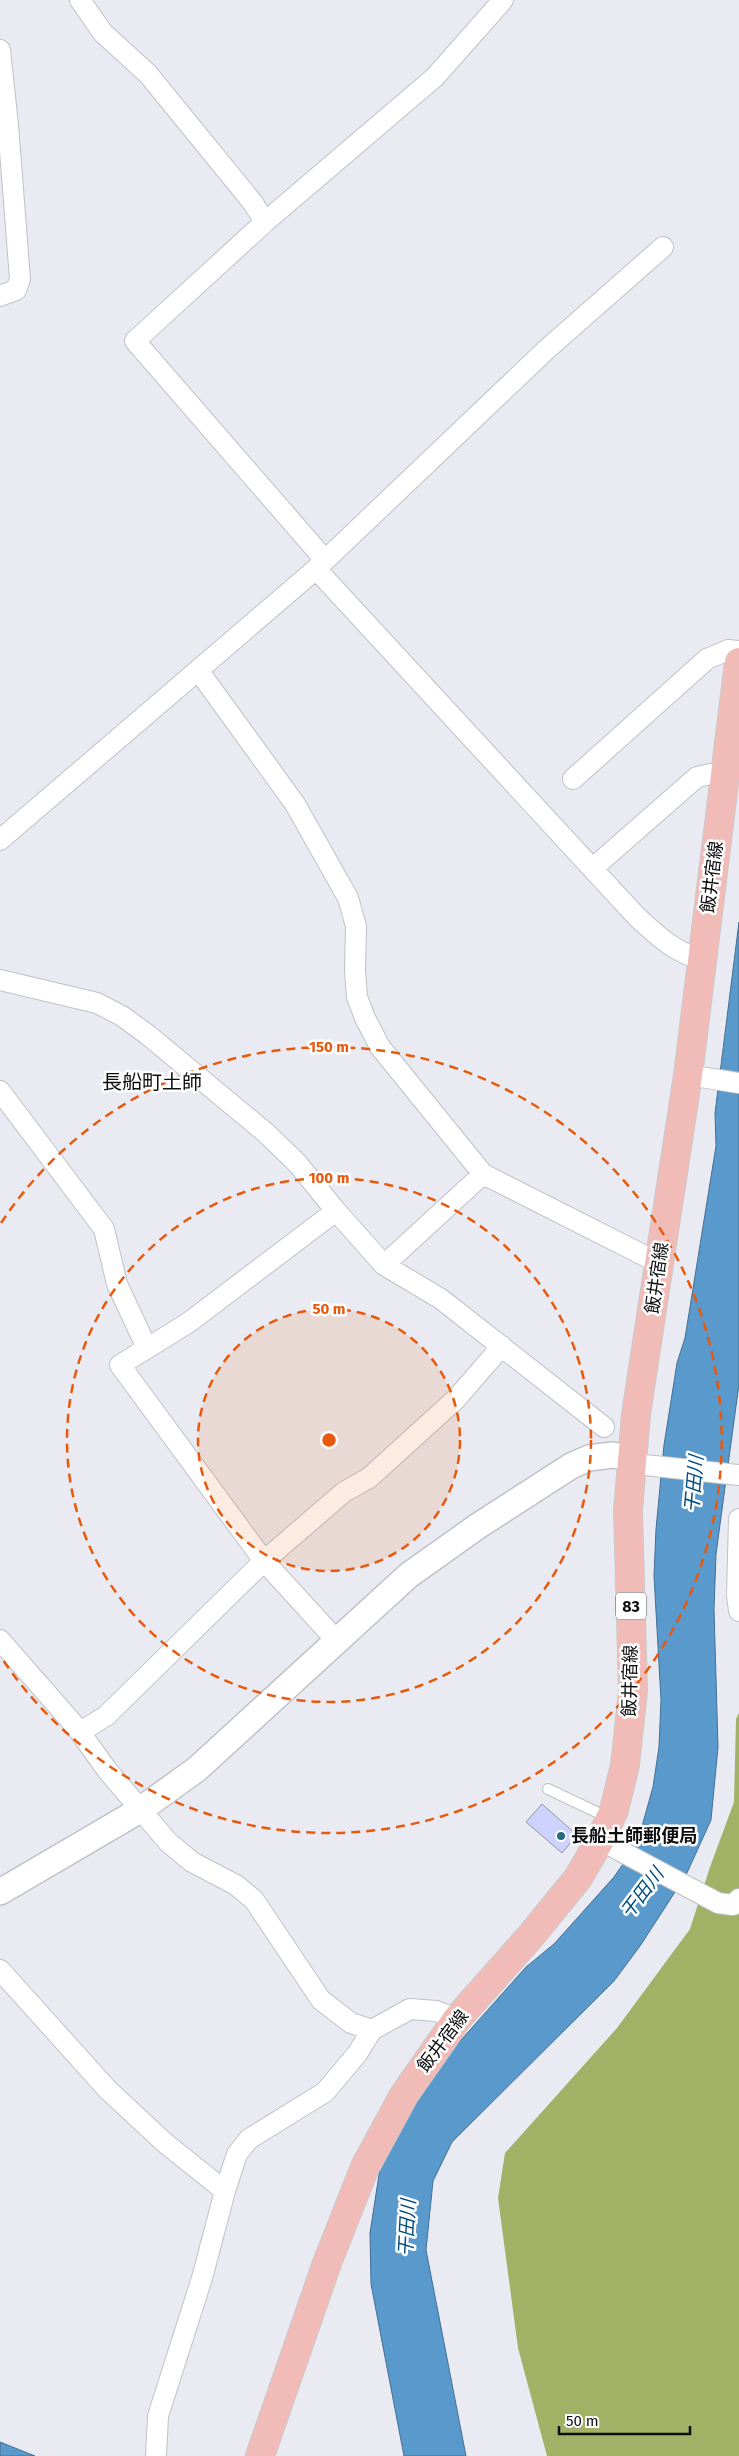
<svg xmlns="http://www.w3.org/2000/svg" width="739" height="2456" viewBox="0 0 739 2456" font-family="'Fira Sans','Noto Sans JP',sans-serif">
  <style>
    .forest { fill: #a1b267 }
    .water { fill: #5a99cc; stroke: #436f94 }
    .building { fill: #cdd2fe; stroke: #94959c }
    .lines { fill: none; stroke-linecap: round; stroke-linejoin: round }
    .service-casing { stroke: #c0c1c8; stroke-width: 12 }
    .minor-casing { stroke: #c0c1c8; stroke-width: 22 }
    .tertiary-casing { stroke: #c0c1c8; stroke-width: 28 }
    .primary-casing { stroke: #cacaca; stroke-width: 30 }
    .service { stroke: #fff; stroke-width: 10 }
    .minor { stroke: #fff; stroke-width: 20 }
    .tertiary { stroke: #fff; stroke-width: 25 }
    .primary { stroke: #f1bcb8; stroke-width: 28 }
    .ring { fill: none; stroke: #e8590c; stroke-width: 2.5; stroke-dasharray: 9 6 }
    .poi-dot { fill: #2a6c7f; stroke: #fff; stroke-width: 2 }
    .labels { text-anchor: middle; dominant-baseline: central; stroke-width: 5; stroke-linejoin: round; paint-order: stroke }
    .shield { fill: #fff; stroke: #565658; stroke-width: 1 }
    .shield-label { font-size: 16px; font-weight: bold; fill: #0d0e10 }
    .street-label { font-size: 18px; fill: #0d0e10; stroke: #fff }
    .poi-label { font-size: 18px; font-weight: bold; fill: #0d0e10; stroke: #fff; text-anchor: start }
    .water-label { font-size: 19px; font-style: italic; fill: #004f80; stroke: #fff }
    .quarter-label { font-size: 20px; fill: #0d0e10; stroke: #fff }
    .centre { fill: #e8590c; stroke: #fff; stroke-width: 2.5 }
    .ring-label { font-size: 15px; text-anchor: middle; font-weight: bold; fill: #e8590c; stroke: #fff; stroke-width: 5; stroke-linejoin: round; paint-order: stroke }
  </style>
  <rect width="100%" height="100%" fill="#eaebf2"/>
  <path class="forest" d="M 739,1713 L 739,2456 L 547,2456 L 518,2348 L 498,2198 L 505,2153 L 617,2028 L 690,1929 L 710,1867 L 734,1802 L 736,1719 Z"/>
  <path class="water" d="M 739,922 L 739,1384 L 716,1554 L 714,1609 L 718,1747 L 711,1820 L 686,1875 L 640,1946 L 614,1981 L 452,2142 L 433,2181 L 426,2250 L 466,2456 L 404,2456 L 371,2284 L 370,2233 L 380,2168 L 390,2146 L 429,2082 L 453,2049 L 526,1967 L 554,1944 L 614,1877 L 637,1844 L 653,1787 L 659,1747 L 661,1700 L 654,1576 L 656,1529 L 664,1445 L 677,1363 L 685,1338 L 716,1146 L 715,1113 Z
    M 0,2442 L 35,2456 L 0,2456 Z"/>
  <path class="building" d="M 542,1804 L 577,1835 L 562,1853 L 526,1822 Z"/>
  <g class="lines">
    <g class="service-casing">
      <path id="service" d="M 548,1789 L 609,1818"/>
    </g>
    <g class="minor-casing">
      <path id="minor" d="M 80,0 L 103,33 L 148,74 L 253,203 L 265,222
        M 0,50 L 8,125 L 0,126
        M 0,296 L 16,290 L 20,279 L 8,125
        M 325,560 L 135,341 L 265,222 L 435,77 L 503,0
        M 316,569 L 637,917 C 659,937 673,951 702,960
        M 198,670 L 295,804 L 348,898 L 356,926 L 355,970 L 357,997 L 365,1018 L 380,1047 L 483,1174
        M 573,779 L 707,659 L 728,650 L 739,651
        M 0,840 L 316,569 L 546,350 L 663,247
        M 593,868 L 697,777 L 711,774 L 725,775
        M 0,980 L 97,1003 L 122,1016 L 148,1035 L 266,1133 L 297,1163 L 336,1211
        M 688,1075 L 739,1083
        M 0,1091 L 104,1229 L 117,1284 L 147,1348
        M 604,1427 L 441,1299 L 384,1265 L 483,1174 L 647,1257 L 660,1260
        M 631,1458 L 645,1465 L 739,1475
        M 739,1519 L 737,1595 L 739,1611
        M 0,1640 L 77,1728 L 107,1770 L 168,1842 L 192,1862 L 236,1885 L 254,1900 L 321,2000 L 351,2023 L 372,2030
        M 336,1640 L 264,1561 L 120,1365 L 188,1323 L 336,1211 L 384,1265
        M 80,1732 L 106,1716 L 264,1561 L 344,1492 L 369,1478 L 456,1399 L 502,1346
        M 600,1840 L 718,1903 L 733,1905 L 739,1899
        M 0,1970 L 108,2090 L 165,2143 L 225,2191 L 202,2278 L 158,2416 L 156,2456
        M 225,2191 L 237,2154 L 249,2139 L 325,2092 L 357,2054 L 372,2030 L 410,2009 L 436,2011 L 457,2019"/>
    </g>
    <g class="tertiary-casing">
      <path id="tertiary" d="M 0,1892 L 140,1810 L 197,1769 L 409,1575 L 478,1526 L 571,1466 L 589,1458 L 612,1455 L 631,1458"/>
    </g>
    <g class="primary-casing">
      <path id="primary" d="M 260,2456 L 327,2263 L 365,2167 L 404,2095 L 457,2019 L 529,1938 L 578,1878 L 600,1840 L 614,1810 L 625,1765 L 633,1691 L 628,1510 L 636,1414 L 688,1075 L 739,662"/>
    </g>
    <use href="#service" class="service"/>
    <use href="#minor" class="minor"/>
    <use href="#tertiary" class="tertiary"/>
    <use href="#primary" class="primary"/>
  </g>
  <circle cx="329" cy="1440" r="131" fill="#e8590c" fill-opacity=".12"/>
  <g class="ring">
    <circle cx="329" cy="1440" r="131"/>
    <circle cx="329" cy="1440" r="262"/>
    <path d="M1 1223A393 393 0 1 1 1 1657"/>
  </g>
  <circle class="poi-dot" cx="561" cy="1836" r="5"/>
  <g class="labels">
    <rect class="shield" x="616" y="1592.5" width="30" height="27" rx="4"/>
    <g class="shield-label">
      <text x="631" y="1606">83</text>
    </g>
    <g class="street-label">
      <text transform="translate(712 877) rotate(-83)">飯井宿線</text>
      <text transform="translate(657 1278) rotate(-82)">飯井宿線</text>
      <text transform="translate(630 1681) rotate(-89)">飯井宿線</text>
      <text transform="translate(443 2041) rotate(-53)">飯井宿線</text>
    </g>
    <g class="poi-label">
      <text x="571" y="1836">長船土師郵便局</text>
    </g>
    <g class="water-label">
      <text transform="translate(694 1484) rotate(-85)">干田川</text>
      <text transform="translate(642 1893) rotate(-53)">干田川</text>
      <text transform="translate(407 2228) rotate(-87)">干田川</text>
    </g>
    <g class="quarter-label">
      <text x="152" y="1082">長船町土師</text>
    </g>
  </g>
  <circle cx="329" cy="1440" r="8" class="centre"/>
  <g class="ring-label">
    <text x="329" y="1052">150 m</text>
    <text x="329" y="1183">100 m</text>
    <text x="329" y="1314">50 m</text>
  </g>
  <path d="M559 2426v8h131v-8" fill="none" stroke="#0d0e10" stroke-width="2.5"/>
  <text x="566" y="2426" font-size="15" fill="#0d0e10" stroke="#ffffff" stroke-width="4" paint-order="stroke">50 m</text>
</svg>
